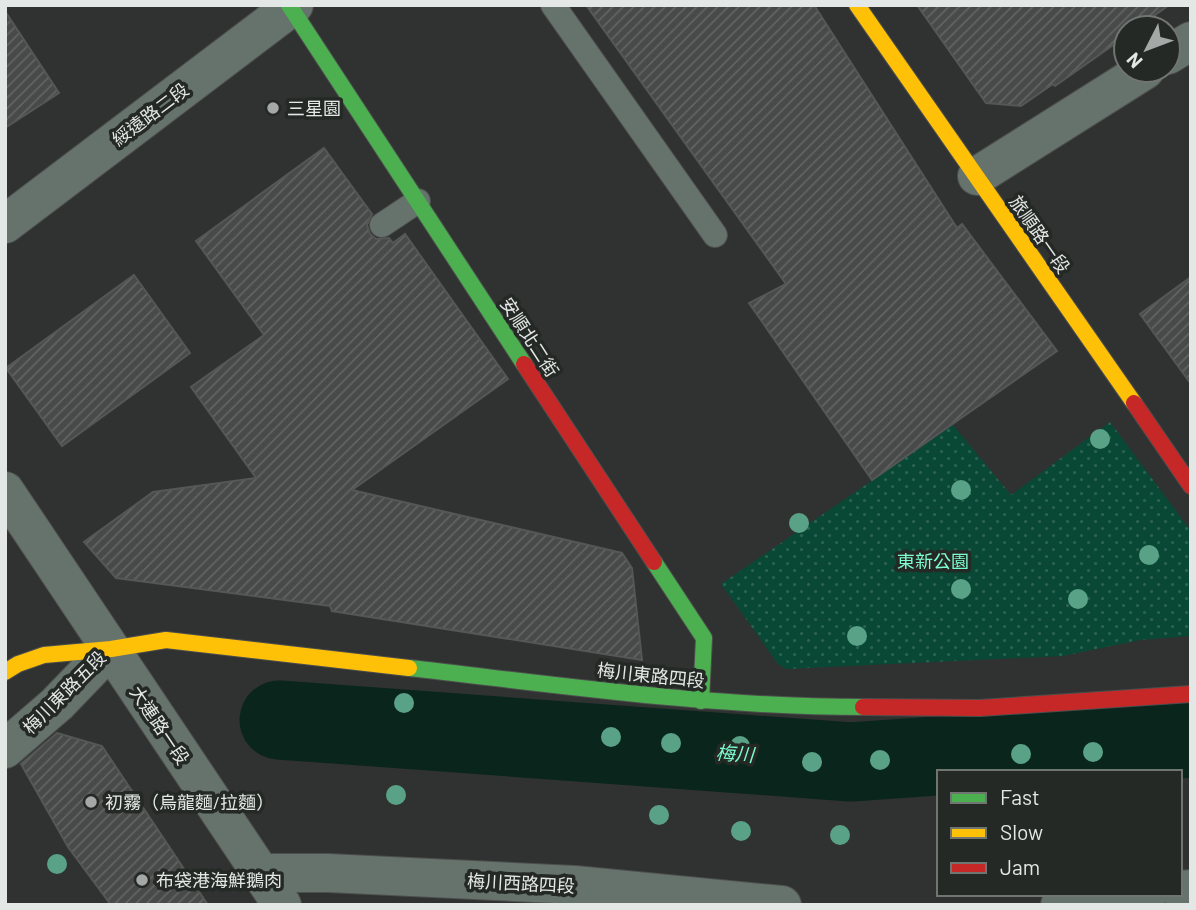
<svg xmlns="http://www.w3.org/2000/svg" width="1196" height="910" viewBox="0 0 1196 910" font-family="Barlow,'Noto Sans TC',sans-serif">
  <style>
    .park { fill: url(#park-dots) }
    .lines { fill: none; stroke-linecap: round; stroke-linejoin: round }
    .river { stroke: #0a251c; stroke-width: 79 }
    .building { fill: url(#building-hatch); stroke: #555756; stroke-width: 2 }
    .lane-casing { stroke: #4d4e4d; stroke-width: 26 }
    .street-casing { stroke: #4d4e4d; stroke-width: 40 }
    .fast-casing { stroke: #4d4e4d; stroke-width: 18 }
    .slow-casing { stroke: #4d4e4d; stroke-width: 18 }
    .jam-casing { stroke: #4d4e4d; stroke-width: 18 }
    .lane { stroke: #66726c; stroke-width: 24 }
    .street { stroke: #66726c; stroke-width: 38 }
    .fast { stroke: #4caf50; stroke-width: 16 }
    .slow { stroke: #ffc107; stroke-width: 16 }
    .jam { stroke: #c62828; stroke-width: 16 }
    .tree { fill: #5aa287 }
    .poi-dot { fill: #a4a8a6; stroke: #242926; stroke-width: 2.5 }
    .labels { text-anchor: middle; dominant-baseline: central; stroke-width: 7; stroke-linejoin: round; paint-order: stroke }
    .poi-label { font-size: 18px; fill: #e3e7e5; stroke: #242926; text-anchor: start }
    .street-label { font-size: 18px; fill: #e3e7e5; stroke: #242926 }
    .park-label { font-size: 18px; fill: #7dfecf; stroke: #242926 }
    .water-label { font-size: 19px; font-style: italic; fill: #7cfdce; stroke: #242926 }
  </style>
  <defs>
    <pattern id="park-dots" width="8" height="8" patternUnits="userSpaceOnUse" patternTransform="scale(1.75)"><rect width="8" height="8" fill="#084835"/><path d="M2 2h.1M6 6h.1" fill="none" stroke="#2c6252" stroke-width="1.8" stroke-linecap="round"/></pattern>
    <pattern id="building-hatch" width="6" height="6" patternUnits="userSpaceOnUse" patternTransform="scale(1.75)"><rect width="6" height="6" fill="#474a48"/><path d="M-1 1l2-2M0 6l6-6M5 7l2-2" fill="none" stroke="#616462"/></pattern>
  </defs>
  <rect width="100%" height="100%" fill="#2f3230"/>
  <path class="park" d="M 1110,422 L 1191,531 L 1191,636 L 1140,640 L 1063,656 L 786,669 L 778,664 L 721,584 L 953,425 L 1011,495 Z"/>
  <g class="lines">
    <path class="river" d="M 279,720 L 851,762 L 1191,738"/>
  </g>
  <path class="building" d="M 586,5 L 814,5 L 957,228 L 962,224 L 1057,351 L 872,480 L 749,303 L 786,284 Z
    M 917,5 L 1169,5 L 1137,28 L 1126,28 L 1126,36 L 1055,86 L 1053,84 L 1021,106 L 986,103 Z
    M 5,11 L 59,93 L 5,128 Z
    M 324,148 L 372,214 L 367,225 L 370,234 L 376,239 L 389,238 L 393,243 L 405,234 L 508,379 L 352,490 L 622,553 L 632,568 L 642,660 L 332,611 L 330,606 L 116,578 L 84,542 L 153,492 L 256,478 L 191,387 L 264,335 L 196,241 Z
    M 134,275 L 190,353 L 62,446 L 6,368 Z
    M 1191,277 L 1191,384 L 1140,314 Z
    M 57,733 L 102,746 L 208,905 L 111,905 L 68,847 L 21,764 Z"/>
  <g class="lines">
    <g class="lane-casing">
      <path id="lane" d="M 553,5 L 715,235
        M 382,225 L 418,201"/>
    </g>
    <g class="street-casing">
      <path id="street" d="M 1168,55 L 1191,41
        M 977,176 L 1145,70
        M 5,224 L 294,5
        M 5,491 L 282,905
        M 5,749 L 57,704 L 110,649
        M 260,873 L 328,873 L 575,885 L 782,905
        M 1180,890 L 1191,889
        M 1060,905 L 1148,894"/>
    </g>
    <g class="fast-casing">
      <path id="fast" d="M 289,5 L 524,364
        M 654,562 L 704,638 L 701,701
        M 409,668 C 560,685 710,707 863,707"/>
    </g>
    <g class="slow-casing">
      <path id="slow" d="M 857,5 L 1134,403
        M 5,672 L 18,664 L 44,655 L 111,649 L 166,640 L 409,668"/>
    </g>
    <g class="jam-casing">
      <path id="jam" d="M 524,364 L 654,562
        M 1134,403 L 1191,486
        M 863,707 L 980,708 L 1191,694"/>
    </g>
    <use href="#lane" class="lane"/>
    <use href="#street" class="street"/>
    <use href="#fast" class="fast"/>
    <use href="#slow" class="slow"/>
    <use href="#jam" class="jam"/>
  </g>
  <g class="tree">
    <circle cx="1100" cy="439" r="10"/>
    <circle cx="961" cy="490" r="10"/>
    <circle cx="799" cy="523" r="10"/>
    <circle cx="1149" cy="555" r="10"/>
    <circle cx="961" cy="589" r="10"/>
    <circle cx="1078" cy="599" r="10"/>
    <circle cx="857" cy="636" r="10"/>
    <circle cx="404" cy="703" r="10"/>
    <circle cx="611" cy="737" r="10"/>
    <circle cx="671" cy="743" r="10"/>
    <circle cx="740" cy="746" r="10"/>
    <circle cx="1093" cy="752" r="10"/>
    <circle cx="1021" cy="754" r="10"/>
    <circle cx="880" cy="760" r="10"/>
    <circle cx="812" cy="762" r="10"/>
    <circle cx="396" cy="795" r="10"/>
    <circle cx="659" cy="815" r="10"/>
    <circle cx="741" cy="831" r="10"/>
    <circle cx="840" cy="835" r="10"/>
    <circle cx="57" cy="864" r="10"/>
  </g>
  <g class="poi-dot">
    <circle cx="273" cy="108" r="7"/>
    <circle cx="91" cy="802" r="7"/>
    <circle cx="142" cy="880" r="7"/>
  </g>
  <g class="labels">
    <g class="poi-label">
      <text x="287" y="108">三星園</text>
      <text x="105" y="802">初霧（烏龍麵/拉麵）</text>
      <text x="156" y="880">布袋港海鮮鵝肉</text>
    </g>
    <g class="street-label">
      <text transform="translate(150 114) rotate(-37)">綏遠路二段</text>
      <text transform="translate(1040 234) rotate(55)">旅順路一段</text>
      <text transform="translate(530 337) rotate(57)">安順北二街</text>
      <text transform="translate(651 675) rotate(6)">梅川東路四段</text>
      <text transform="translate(64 692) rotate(-45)">梅川東路五段</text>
      <text transform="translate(160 725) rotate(56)">大連路一段</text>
      <text transform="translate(521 883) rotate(3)">梅川西路四段</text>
    </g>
    <g class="park-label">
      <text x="933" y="561">東新公園</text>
    </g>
    <g class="water-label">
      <text transform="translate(735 753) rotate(4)">梅川</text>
    </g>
  </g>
  <rect width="1196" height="910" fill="none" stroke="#e3e7e5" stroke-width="14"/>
  <rect x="937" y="770" width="245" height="126" fill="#242926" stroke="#707572" stroke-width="2"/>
  <rect x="951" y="793" width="35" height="10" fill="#4caf50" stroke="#707572" stroke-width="2"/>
  <text x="1000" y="805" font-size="21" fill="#e3e7e5">Fast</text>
  <rect x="951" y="828" width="35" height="10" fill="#ffc107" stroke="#707572" stroke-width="2"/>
  <text x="1000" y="840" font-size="21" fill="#e3e7e5">Slow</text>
  <rect x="951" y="863" width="35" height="10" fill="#c62828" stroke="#707572" stroke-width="2"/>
  <text x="1000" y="875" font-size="21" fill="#e3e7e5">Jam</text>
  <g transform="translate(1147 49) rotate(228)"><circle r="33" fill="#242926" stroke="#707572" stroke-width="2"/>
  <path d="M0-5L12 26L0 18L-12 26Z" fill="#a4a8a6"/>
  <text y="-10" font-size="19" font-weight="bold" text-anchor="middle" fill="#e3e7e5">N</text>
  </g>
</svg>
